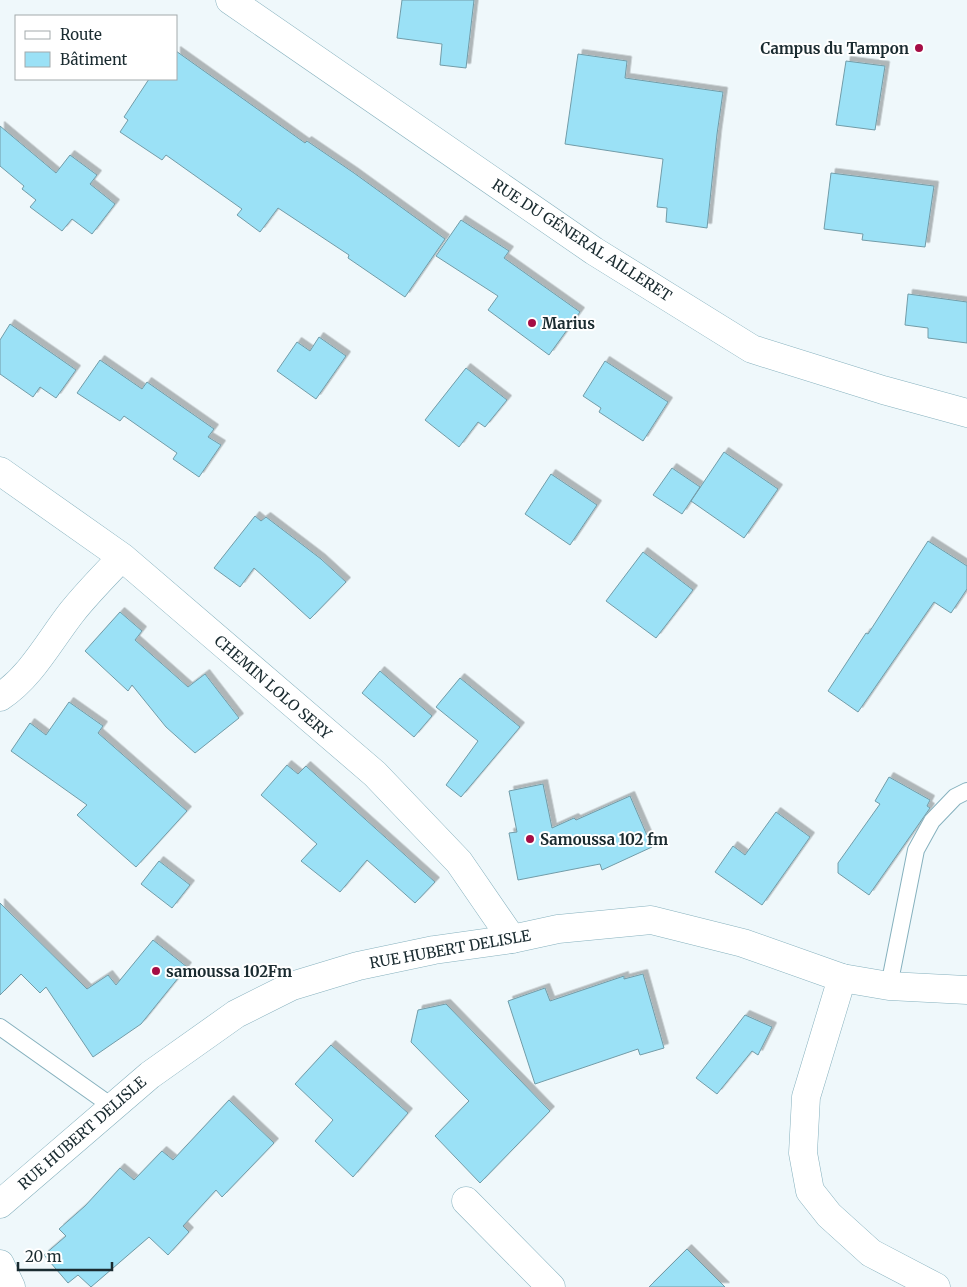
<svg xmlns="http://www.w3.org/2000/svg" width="967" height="1287" viewBox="0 0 967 1287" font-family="Merriweather,serif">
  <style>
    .building { fill: #9be1f6; stroke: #729ca8; filter: url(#shadow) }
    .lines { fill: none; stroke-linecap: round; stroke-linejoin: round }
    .lane-casing { stroke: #86b1be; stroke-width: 18 }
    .street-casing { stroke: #86b1be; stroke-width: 29 }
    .secondary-casing { stroke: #86b1be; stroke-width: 29 }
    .lane { stroke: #fff; stroke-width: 16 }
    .street { stroke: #fff; stroke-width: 28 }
    .secondary { stroke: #fff; stroke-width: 28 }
    .poi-dot { fill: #a50d45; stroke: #fff; stroke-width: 2 }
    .labels { text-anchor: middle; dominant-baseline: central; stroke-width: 4; stroke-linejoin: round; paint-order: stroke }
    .poi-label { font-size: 15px; font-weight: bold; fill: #1a2b30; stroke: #fff; text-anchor: start }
    .street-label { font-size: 15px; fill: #1a2b30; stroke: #fff }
  </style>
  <defs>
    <filter id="shadow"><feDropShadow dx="4.5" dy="-4.5" stdDeviation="0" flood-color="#0004"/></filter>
  </defs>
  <rect width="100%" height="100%" fill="#eff8fb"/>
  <path class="building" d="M 402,0 L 474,0 L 466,68 L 440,65 L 442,44 L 397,38 Z
    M 176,51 L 305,143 L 307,141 L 354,173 L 445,239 L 405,297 L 348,258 L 349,255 L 278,208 L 260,232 L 237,215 L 242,209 L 166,155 L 162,160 L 120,132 L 128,120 L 124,117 L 149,79 L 176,79 Z
    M 578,54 L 627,61 L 625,78 L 723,92 L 717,134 L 707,228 L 666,222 L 667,208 L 657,207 L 663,159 L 565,144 Z
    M 846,61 L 885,66 L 875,130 L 836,125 Z
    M 0,126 L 56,173 L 70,155 L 97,175 L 90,184 L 115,204 L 92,234 L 72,219 L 62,231 L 30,207 L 36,200 L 22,189 L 24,186 L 0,166 Z
    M 831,173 L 934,186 L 925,247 L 862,240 L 863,234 L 824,229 Z
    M 461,220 L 509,251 L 504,258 L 580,312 L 549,355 L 488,310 L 498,296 L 436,256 Z
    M 908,294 L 967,302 L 967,343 L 928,338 L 928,328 L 905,325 Z
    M 10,324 L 76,370 L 56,398 L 40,387 L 33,397 L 0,374 L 0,340 Z
    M 319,337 L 346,356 L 316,399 L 277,371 L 297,342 L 310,351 Z
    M 100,360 L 142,389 L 147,382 L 214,429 L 208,437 L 221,445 L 199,477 L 173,459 L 177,453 L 124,416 L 120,421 L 77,393 Z
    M 605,361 L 668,402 L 643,441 L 599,412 L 601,408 L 583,396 Z
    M 466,368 L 507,400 L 485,427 L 478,422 L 459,447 L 425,420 Z
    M 724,452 L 778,489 L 744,538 L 691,501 Z
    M 672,468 L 700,487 L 682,514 L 653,495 Z
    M 551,474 L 597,505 L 570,545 L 525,514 Z
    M 255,516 L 261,521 L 266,517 L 321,559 L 346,582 L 310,619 L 254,568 L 240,587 L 214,568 Z
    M 928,541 L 967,566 L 967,589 L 951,613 L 934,602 L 858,712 L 828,691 L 866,633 L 868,634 Z
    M 643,552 L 693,590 L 656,638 L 606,601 Z
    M 120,612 L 142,631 L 135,640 L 188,687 L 205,674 L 239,718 L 195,753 L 166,727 L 132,685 L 128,691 L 85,651 Z
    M 380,671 L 432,716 L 414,737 L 362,693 Z
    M 460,678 L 520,727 L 461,797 L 446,785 L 478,741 L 436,707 Z
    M 69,702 L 103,726 L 98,733 L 187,811 L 136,867 L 77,815 L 87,805 L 11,751 L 30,723 L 46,735 Z
    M 287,765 L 298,774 L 306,766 L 435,882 L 415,903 L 367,860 L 340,892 L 301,861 L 317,844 L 261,795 Z
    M 889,777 L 930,800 L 927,806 L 930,808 L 869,895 L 838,873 L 838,863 L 880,804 L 875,801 Z
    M 543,784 L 552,828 L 574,818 L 576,820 L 630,796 L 652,847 L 602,870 L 600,864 L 518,880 L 509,833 L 517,832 L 509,791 Z
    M 776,812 L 810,837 L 762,905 L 715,872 L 733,846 L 745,855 Z
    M 159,861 L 190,885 L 172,908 L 141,884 Z
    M 0,903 L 87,989 L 108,975 L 116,985 L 153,940 L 187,967 L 141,1024 L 93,1057 L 46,987 L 40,993 L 21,974 L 0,995 Z
    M 643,974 L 664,1048 L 640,1055 L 638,1049 L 535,1084 L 508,1001 L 545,988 L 550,1001 L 624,976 L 624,979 Z
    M 446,1004 L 550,1111 L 480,1183 L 435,1136 L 469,1101 L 411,1042 L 418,1010 Z
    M 745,1015 L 772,1027 L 758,1055 L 752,1051 L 717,1094 L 696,1078 Z
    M 331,1045 L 408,1113 L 353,1177 L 315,1141 L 333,1120 L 295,1084 Z
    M 229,1100 L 274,1143 L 222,1197 L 216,1190 L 183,1226 L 189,1232 L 168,1255 L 149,1237 L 91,1287 L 78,1275 L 68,1283 L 44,1255 L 66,1236 L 59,1229 L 85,1206 L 120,1168 L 134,1180 L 162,1151 L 173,1160 Z
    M 687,1249 L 725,1287 L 649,1287 Z"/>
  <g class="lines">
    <g class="lane-casing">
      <path id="lane" d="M 889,986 L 916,850 L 932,821 L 955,797 L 967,791
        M 0,1027 L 113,1107"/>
    </g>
    <g class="street-casing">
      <path id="street" d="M 230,0 L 594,251 L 752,349 L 883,390 L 967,413
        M 0,471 L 122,557 L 375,774 L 459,862 L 512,939
        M 0,697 C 31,677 50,640 72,612 C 87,593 105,575 122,557
        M 842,978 L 806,1097 L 803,1153 L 810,1191 L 829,1215 L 871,1253 L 936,1287
        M 466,1201 L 551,1287
        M 0,1264 L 11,1287"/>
    </g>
    <g class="secondary-casing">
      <path id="secondary" d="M 0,1204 L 150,1075 L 236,1014 L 292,986 L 358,966 L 434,950 L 512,939 L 558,929 L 651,920 L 743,943 L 842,978 L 889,986 L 967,990"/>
    </g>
    <use href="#lane" class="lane"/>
    <use href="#street" class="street"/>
    <use href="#secondary" class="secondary"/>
  </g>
  <g class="poi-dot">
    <circle cx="919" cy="48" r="5"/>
    <circle cx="532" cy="323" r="5"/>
    <circle cx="530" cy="839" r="5"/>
    <circle cx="156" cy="971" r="5"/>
  </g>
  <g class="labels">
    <g class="poi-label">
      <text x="909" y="48" text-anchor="end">Campus du Tampon</text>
      <text x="542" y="323">Marius</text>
      <text x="540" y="839">Samoussa 102 fm</text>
      <text x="166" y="971">samoussa 102Fm</text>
    </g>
    <g class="street-label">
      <text transform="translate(582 240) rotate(33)">RUE DU GÉNERAL AILLERET</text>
      <text transform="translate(273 687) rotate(41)">CHEMIN LOLO SERY</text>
      <text transform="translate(450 949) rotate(-10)">RUE HUBERT DELISLE</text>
      <text transform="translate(82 1133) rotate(-41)">RUE HUBERT DELISLE</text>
    </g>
  </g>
  <rect x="15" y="15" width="162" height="65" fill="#ffffff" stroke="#a3aaac"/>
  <rect x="25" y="31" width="25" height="8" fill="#ffffff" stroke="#a3aaac"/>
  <text x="60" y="40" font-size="15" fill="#1a2b30">Route</text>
  <rect x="25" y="52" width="25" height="15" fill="#9be1f6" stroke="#a3aaac"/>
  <text x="60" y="65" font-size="15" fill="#1a2b30">Bâtiment</text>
  <path d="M18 1262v8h94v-8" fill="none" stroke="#1a2b30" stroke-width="2.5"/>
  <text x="25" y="1262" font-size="15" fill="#1a2b30" stroke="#ffffff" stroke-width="4" paint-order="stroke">20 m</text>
</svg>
